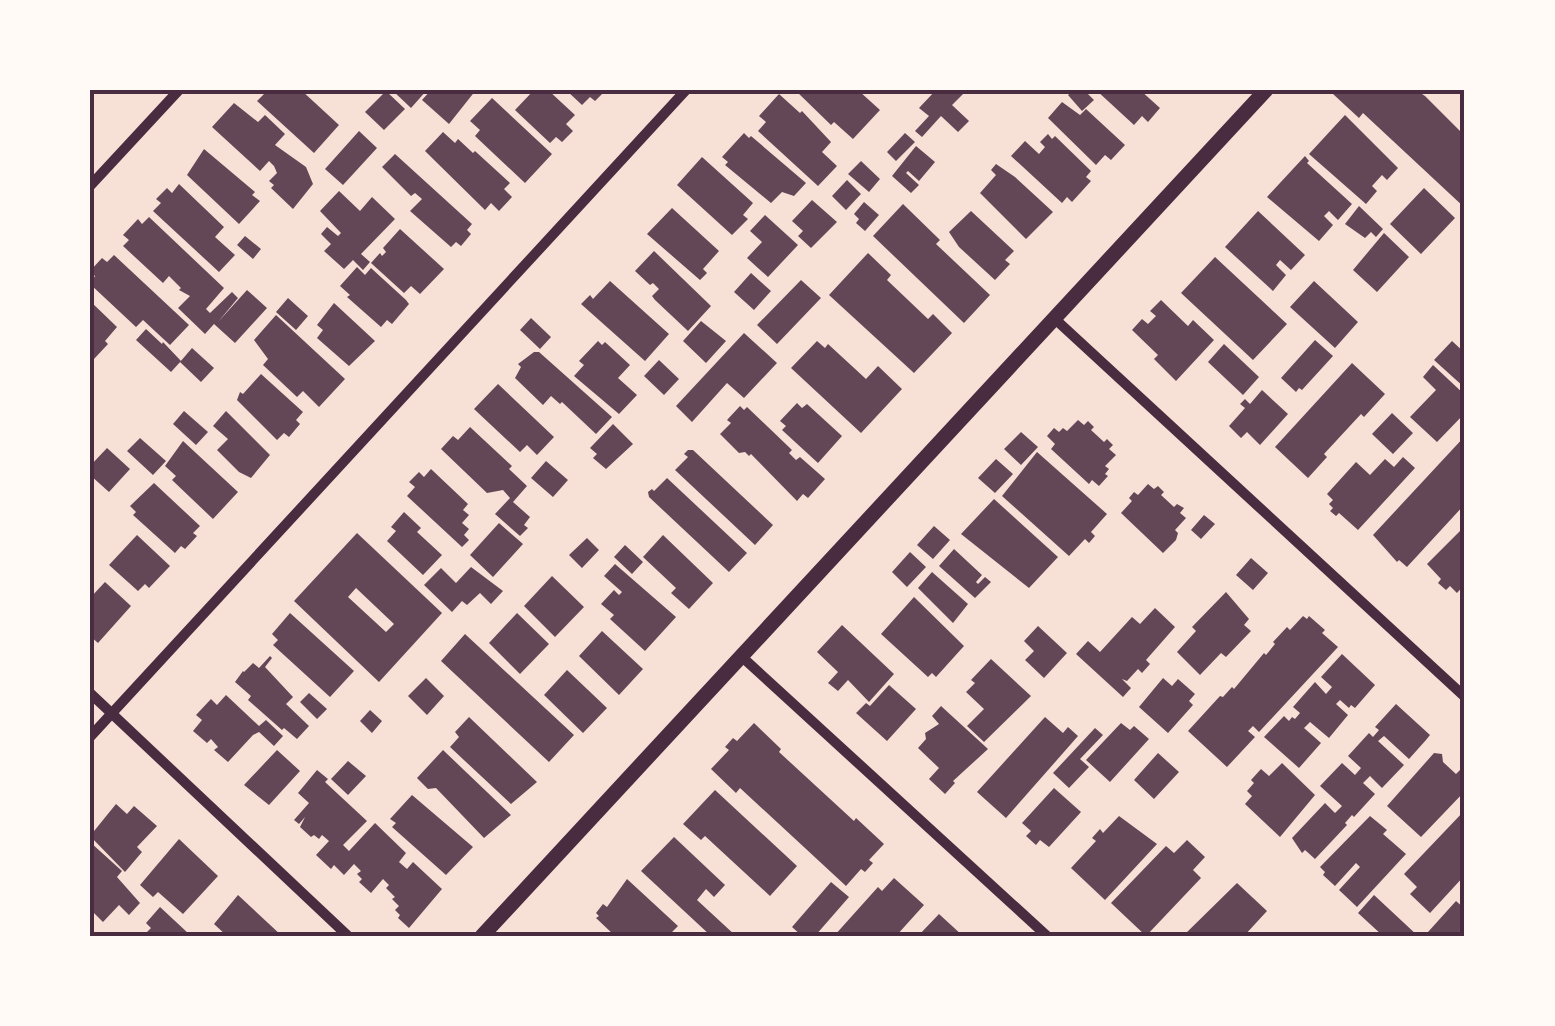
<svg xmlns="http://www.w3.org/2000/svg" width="1555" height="1026" viewBox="0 0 1555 1026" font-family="'Asap Condensed',sans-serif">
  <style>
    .building { fill: #644757; fill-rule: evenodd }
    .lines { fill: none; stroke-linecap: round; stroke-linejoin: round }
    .minor { stroke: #4a2c40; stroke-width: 10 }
    .tertiary { stroke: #4a2c40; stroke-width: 15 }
    .neatline { fill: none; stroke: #4a2c40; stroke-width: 4 }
  </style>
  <rect width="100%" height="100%" fill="#f7e1d7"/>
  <path class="building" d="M 260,90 L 301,90 L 339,125 L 314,153 L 257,101 L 264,94 Z
    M 392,90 L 427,90 L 411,108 Z
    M 431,90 L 476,90 L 449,124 L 422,100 Z
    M 534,90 L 548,90 L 575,115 L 566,124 L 573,131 L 562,142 L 556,137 L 550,143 L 515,110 Z
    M 566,90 L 602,90 L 604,92 L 595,101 L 590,97 L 582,105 Z
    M 795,90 L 859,91 L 880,110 L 853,139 L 834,122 L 831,125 Z
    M 936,90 L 967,90 L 952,105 L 969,121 L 958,132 L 941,116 L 922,137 L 915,131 L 929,116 L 919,108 Z
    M 1073,90 L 1084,90 L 1094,100 L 1082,111 L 1068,95 Z
    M 1096,90 L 1140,90 L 1160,108 L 1148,122 L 1142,116 L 1134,125 Z
    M 1337,90 L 1416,90 L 1425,96 L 1465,136 L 1465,208 L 1363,113 L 1359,118 L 1333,94 Z
    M 386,91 L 405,109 L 384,130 L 365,112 Z
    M 779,94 L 800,113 L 802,111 L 831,142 L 822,152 L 837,166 L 818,186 L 758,131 L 766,122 L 759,116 Z
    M 492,98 L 552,154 L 525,183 L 475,136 L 480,130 L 470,121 Z
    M 1062,102 L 1080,115 L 1086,109 L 1125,145 L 1111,160 L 1105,155 L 1096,165 L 1048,118 Z
    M 234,103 L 258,122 L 265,115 L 285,134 L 275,145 L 306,167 L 313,184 L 293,209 L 271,188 L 274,185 L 269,181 L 277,173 L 274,166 L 269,161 L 260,171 L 212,127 Z
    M 1345,115 L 1398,168 L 1387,180 L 1382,175 L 1372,186 L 1377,191 L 1366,204 L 1309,154 Z
    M 359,131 L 377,148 L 343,185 L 325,169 Z
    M 443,132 L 455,143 L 458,139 L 473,153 L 475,151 L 510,183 L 504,189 L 512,197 L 499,211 L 491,203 L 485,210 L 425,151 Z
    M 744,133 L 749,138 L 751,136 L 806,183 L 794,196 L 782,192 L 771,203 L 725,165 L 728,162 L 722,157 Z
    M 905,133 L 915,142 L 896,161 L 887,152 Z
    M 1048,134 L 1052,139 L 1055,136 L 1091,171 L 1086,177 L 1091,181 L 1072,202 L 1067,197 L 1062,203 L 1011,156 L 1025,141 L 1039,154 L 1045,147 L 1040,142 Z
    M 916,146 L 935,162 L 919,181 L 908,171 L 906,173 L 919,185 L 911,193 L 892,176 Z
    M 204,149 L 255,192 L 252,195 L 260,201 L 239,224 L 187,175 Z
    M 395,154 L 472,224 L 467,230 L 471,234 L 461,246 L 456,242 L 451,247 L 410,211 L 422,199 L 415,193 L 411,196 L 382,167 Z
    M 1305,156 L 1309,161 L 1307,163 L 1352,204 L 1338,220 L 1329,211 L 1324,216 L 1333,225 L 1319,241 L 1267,197 Z
    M 702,157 L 753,203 L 743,215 L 748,219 L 732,235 L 677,185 Z
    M 861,161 L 880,179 L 869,192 L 848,174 Z
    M 996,164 L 1015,177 L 1053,212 L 1026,239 L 980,193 L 996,175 L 991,170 Z
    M 847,180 L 861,194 L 846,210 L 832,196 Z
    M 179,184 L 224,227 L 215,237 L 235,255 L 219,272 L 153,211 L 161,203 L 156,199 L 167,188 L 172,193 Z
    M 1424,188 L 1455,218 L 1421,254 L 1390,224 Z
    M 339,191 L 360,211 L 372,197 L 395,219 L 361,254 L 370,262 L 363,270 L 353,260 L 344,269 L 324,251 L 331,244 L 321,234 L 327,227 L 338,236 L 341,233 L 320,211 Z
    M 812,200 L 837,222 L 811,248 L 798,236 L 803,231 L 792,221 Z
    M 864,202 L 879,215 L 865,231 L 856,223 L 859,219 L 854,214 Z
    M 903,204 L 940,240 L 936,244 L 990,295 L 964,323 L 873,236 Z
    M 1359,206 L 1383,229 L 1376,237 L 1371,232 L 1365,238 L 1345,224 Z
    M 672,208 L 719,251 L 703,269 L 707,273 L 700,280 L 647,234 Z
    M 971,211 L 1014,251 L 1005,260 L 1010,264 L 995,280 L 959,247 L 949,232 Z
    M 1258,211 L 1305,255 L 1291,270 L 1280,260 L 1276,265 L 1286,275 L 1273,291 L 1225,247 Z
    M 765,215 L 798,245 L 768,277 L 747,258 L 762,242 L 750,231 Z
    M 149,217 L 224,288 L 206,309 L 210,313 L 232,292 L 238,298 L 218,322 L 247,290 L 267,308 L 235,343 L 214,324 L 205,334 L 178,308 L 190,296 L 179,290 L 181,288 L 169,276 L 163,283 L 123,246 L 129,240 L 123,235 L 138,219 L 142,224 Z
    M 400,229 L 444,269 L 420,294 L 411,286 L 404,293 L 371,263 L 380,253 L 382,256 L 386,252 L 383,248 Z
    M 1384,233 L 1409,257 L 1377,292 L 1353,270 Z
    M 245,236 L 261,249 L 253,259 L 237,245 Z
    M 654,251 L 711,306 L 688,331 L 655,300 L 652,296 L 659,289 L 653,283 L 650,285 L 635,271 Z
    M 868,253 L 891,275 L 887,280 L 928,319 L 933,314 L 952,333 L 914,373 L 829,295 Z
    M 114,255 L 189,325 L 170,345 L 143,320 L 136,327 L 90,284 L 95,276 L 90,271 L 102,258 L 107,262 Z
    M 1215,257 L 1287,324 L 1253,360 L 1181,293 Z
    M 357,267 L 365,275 L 371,268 L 406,300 L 409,304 L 392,324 L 387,320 L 381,327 L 347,297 L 350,295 L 340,286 Z
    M 751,273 L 771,291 L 754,310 L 734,292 Z
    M 801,280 L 821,298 L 777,344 L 757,325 Z
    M 610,281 L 669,334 L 645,361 L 581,304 L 590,295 L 593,299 Z
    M 1314,281 L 1358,322 L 1335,348 L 1290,307 Z
    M 288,298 L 308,316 L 296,330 L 276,312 Z
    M 1161,300 L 1188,326 L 1193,320 L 1214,340 L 1176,381 L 1154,359 L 1158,355 L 1132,330 L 1142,319 L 1148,324 L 1156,316 L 1150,311 Z
    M 90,301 L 117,327 L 105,341 L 108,344 L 94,359 L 90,355 Z
    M 334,303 L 375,341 L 349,366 L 317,338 L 323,330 L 317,325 Z
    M 276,315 L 345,379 L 319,407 L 303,391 L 297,397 L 263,365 L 268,359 L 254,340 Z
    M 531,318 L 551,337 L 540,349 L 520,330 Z
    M 701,321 L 726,341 L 706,363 L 683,341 Z
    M 146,329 L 162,344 L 163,342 L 181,361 L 171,372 L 136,340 Z
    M 744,333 L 777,363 L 744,398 L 727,383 L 692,422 L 676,406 Z
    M 1315,340 L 1333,356 L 1302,390 L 1299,388 L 1296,392 L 1281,378 Z
    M 598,341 L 602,345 L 605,342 L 630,365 L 618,378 L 637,395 L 619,414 L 574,376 L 584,365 L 579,361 Z
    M 817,341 L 825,348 L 828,344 L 866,379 L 878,366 L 902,389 L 861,433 L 791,368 Z
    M 1452,341 L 1465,353 L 1465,388 L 1434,360 Z
    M 1224,344 L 1259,377 L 1243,395 L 1208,362 Z
    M 192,348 L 214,368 L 201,382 L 180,362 Z
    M 534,352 L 539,352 L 612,417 L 596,434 L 562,402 L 560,404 L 551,396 L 543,405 L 515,378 L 521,367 L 518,364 Z
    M 659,360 L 679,379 L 664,395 L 644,376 Z
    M 1352,363 L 1385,394 L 1364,417 L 1361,414 L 1324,454 L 1327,457 L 1308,478 L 1275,447 Z
    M 1433,365 L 1465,395 L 1465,413 L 1437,442 L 1410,417 L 1436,390 L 1423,377 Z
    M 261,374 L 303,412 L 296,420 L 300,424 L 289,437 L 284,433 L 277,440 L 237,400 L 240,392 L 243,394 Z
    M 498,384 L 554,437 L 537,455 L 527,445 L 520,452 L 474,409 Z
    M 1262,390 L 1288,414 L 1260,445 L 1247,432 L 1241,438 L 1229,426 L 1245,408 L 1240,404 L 1245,399 L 1250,404 Z
    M 797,403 L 802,408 L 807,404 L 842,436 L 818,463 L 782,430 L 786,426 L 780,421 Z
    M 740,406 L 744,410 L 747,407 L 792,450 L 789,453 L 796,460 L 800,457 L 825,479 L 808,498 L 803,494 L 797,501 L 751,454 L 749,456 L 745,452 L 739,453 L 720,434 L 731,423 L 727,420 Z
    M 184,411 L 208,432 L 196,445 L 173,424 Z
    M 226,411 L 270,455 L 251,478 L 239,472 L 217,450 L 228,439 L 213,426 Z
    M 1392,413 L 1413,433 L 1393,454 L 1372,434 Z
    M 1078,420 L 1084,425 L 1088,421 L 1094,427 L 1091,430 L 1104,442 L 1107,439 L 1113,445 L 1109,449 L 1116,455 L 1105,466 L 1109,469 L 1105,474 L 1108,476 L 1099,486 L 1092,480 L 1089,484 L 1051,449 L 1055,444 L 1047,436 L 1054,428 L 1059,432 L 1063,428 L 1067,431 Z
    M 613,424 L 633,444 L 606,469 L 593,458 L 597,454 L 590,448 Z
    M 470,427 L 512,466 L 509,469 L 527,486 L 513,502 L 530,517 L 524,525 L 528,528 L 520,536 L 495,514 L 510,498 L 503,490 L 487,493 L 441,449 L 453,436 L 458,440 Z
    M 1021,432 L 1038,447 L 1021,465 L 1004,449 Z
    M 1465,436 L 1465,504 L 1407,567 L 1399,560 L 1397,562 L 1373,535 Z
    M 140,438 L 166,461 L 153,475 L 127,451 Z
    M 183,441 L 238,492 L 213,519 L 172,480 L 176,476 L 165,466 Z
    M 107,448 L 130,469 L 109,492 L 90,475 L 90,466 Z
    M 688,450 L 693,450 L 773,525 L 755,545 L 675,470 L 688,457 L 684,454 Z
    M 1037,452 L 1107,514 L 1091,532 L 1095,536 L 1089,543 L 1085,539 L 1069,556 L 1002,496 Z
    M 1403,457 L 1415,468 L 1358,530 L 1339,513 L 1336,516 L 1330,511 L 1333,508 L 1329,504 L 1333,500 L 1327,494 L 1356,462 L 1370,475 L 1385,459 L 1394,467 Z
    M 996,459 L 1013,474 L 995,493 L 978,478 Z
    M 546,461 L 568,480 L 553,497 L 531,478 Z
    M 431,469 L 468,504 L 463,510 L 469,515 L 462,523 L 469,529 L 464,535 L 469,540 L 462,547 L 407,496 L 415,487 L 409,482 L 419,472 L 424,477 Z
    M 667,478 L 747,553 L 729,572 L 649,497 L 648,492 L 652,489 L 654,491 Z
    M 154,483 L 200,526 L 193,533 L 197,536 L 185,549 L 181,546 L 175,553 L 133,515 L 136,512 L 130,506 Z
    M 1148,484 L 1154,489 L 1158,486 L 1164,492 L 1161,495 L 1174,507 L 1177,504 L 1184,508 L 1180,513 L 1186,518 L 1175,530 L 1178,533 L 1176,540 L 1163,553 L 1121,513 L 1132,501 L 1129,498 L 1134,492 L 1138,495 Z
    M 994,499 L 1058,557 L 1029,588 L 961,534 Z
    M 404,512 L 421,528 L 417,532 L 442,555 L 423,575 L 387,541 L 396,531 L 391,527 Z
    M 1204,515 L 1215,524 L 1201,539 L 1191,530 Z
    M 499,523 L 523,544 L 493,577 L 470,555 Z
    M 934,526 L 950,540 L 933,559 L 917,545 Z
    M 1463,528 L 1465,584 L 1457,593 L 1450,586 L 1446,590 L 1438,583 L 1441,579 L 1427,564 Z
    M 357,533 L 442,613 L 379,682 L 294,601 ZM 356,588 L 394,624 L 386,632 L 348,597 Z
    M 137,535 L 170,566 L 149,588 L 145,584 L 138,591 L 109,565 Z
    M 663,535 L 713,583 L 689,609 L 671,593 L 676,588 L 643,557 Z
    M 587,538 L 599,550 L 582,568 L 569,555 Z
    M 625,545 L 643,562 L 632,574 L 614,557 Z
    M 954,549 L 982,575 L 976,582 L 978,584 L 985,577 L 991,582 L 975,598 L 939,566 Z
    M 910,552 L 926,567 L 907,587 L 892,572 Z
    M 1251,558 L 1268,573 L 1253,590 L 1236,575 Z
    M 615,564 L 676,617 L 645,651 L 610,619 L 614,615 L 601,604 L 614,590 L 619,595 L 622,592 L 604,576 Z
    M 471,567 L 503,591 L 491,604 L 480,593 L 467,605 L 462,601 L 452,612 L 424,585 L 441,568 L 456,583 Z
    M 932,572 L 968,604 L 953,623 L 918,588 Z
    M 552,576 L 584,607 L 555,637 L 524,606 Z
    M 105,582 L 131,606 L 98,643 L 90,636 L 90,598 Z
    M 1226,592 L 1249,619 L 1244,625 L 1251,631 L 1226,657 L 1221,653 L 1200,675 L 1177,652 L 1196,631 L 1192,627 Z
    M 914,597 L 964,646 L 936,677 L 932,673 L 928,677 L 881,634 Z
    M 1155,608 L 1175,627 L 1146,660 L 1150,664 L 1142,673 L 1138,669 L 1127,681 L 1122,679 L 1131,688 L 1123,697 L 1076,654 L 1088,641 L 1100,652 L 1132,617 L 1140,624 Z
    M 290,613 L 354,671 L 330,697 L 273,645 L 278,640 L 272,634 Z
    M 517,613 L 549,644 L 520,674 L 489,643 Z
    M 1303,616 L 1307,619 L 1309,616 L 1325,630 L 1322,633 L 1338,647 L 1259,732 L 1253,726 L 1248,731 L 1255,737 L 1227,767 L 1188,731 L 1220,696 L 1223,697 L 1232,687 L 1234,689 L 1264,653 L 1266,655 L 1275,644 L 1273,642 L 1287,627 L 1290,630 Z
    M 842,625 L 894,674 L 869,702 L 848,680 L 838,691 L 828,683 L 838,672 L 817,652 Z
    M 1038,626 L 1067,653 L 1044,678 L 1025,660 L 1034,651 L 1024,641 Z
    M 602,631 L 643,669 L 619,695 L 579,656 Z
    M 465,634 L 574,735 L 549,762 L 441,661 Z
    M 1342,654 L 1375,685 L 1355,708 L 1351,705 L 1349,708 L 1340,700 L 1336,704 L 1348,715 L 1329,738 L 1310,722 L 1304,728 L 1321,743 L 1299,768 L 1264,737 L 1284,716 L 1289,721 L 1292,717 L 1295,719 L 1300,713 L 1293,707 L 1315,682 L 1326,694 L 1332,687 L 1321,677 Z
    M 270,656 L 272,658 L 265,667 L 293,697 L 286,704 L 309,726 L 297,739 L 284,728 L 282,730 L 248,700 L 251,696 L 235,682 L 243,671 L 244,672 L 253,663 L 259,668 Z
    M 991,659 L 1031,696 L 984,742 L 967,726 L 984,709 L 966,692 L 975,683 L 971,680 Z
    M 567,670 L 607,708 L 583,733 L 544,695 Z
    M 426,678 L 444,696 L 427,715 L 408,696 Z
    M 1163,678 L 1172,686 L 1178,679 L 1195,694 L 1189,701 L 1193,705 L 1168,733 L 1139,707 Z
    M 889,685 L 916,709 L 887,741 L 856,713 L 866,703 L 870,706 Z
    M 309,693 L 327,709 L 317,719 L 300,702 Z
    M 226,695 L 259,726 L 266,720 L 283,736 L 274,746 L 259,732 L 253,735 L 228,762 L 214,750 L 218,747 L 211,739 L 207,743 L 193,731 L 202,720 L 196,715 L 211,699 L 217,705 Z
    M 1396,704 L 1430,735 L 1426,740 L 1409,759 L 1384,736 L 1378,741 L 1404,765 L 1382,788 L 1370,776 L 1363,783 L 1375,794 L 1354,817 L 1352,815 L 1345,823 L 1347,825 L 1315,859 L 1305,850 L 1302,853 L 1292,838 L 1325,803 L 1335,813 L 1342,806 L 1320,786 L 1342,763 L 1355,775 L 1361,768 L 1348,756 L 1369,733 L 1373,737 L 1379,730 L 1375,727 Z
    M 941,706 L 988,749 L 953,781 L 955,783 L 945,794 L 929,779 L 939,768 L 918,748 L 926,739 L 925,733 L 939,724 L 932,716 Z
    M 370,710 L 382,721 L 372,733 L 360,721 Z
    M 469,717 L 537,782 L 511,804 L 450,747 L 459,737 L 455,732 Z
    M 1045,717 L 1063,733 L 1068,727 L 1078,736 L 1006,818 L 977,792 Z
    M 754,723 L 781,749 L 779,752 L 854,821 L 856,818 L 884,844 L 869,860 L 873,863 L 865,872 L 861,869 L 846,886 L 740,788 L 736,793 L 711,769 L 729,750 L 725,747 L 733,738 L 737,741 Z
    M 1121,723 L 1130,730 L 1134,726 L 1149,739 L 1110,782 L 1086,760 Z
    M 1095,728 L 1103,735 L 1080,759 L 1089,767 L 1069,788 L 1053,773 Z
    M 277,750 L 300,771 L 269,805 L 244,785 Z
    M 443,750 L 511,815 L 484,838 L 436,788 L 428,789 L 417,778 Z
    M 1158,753 L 1179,772 L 1154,799 L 1134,780 Z
    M 1434,753 L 1442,754 L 1443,762 L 1456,774 L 1460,770 L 1465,774 L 1465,791 L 1421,837 L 1387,806 Z
    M 348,761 L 366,776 L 348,795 L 331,779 Z
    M 1282,763 L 1315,795 L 1280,837 L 1245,804 L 1252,796 L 1247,791 L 1254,783 L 1251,780 L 1261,769 L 1269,776 Z
    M 317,770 L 328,779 L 325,782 L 367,821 L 343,845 L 349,851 L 375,823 L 406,853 L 399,862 L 407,869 L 413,862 L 442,889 L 409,928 L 398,918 L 400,915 L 395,910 L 399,906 L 392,899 L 395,897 L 386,888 L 389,885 L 383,879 L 371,893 L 359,882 L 362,879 L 357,874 L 361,871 L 354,864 L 344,875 L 334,865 L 331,869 L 316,855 L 329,841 L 322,835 L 319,839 L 314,835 L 311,837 L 300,827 L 305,817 L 299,824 L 294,820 L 309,803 L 298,793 Z
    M 1054,788 L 1081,812 L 1049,847 L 1040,840 L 1036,845 L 1026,836 L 1031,831 L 1022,823 Z
    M 715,790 L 797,866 L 770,896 L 705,836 L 701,840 L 683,824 Z
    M 412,795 L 473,847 L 446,875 L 392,827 L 396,823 L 390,819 Z
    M 116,804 L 127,814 L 134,806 L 157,826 L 137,847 L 142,852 L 125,872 L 90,836 Z
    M 1465,810 L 1465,875 L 1430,913 L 1410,894 L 1417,887 L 1404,874 Z
    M 1119,816 L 1157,844 L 1105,900 L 1071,868 L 1096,841 L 1092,838 L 1100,829 L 1103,833 Z
    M 1370,816 L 1387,830 L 1383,834 L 1406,854 L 1357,907 L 1339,890 L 1360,867 L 1356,863 L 1335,886 L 1323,875 L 1325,872 L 1320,867 Z
    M 674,837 L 725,885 L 714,897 L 706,889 L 697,900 L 736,936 L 711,936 L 641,871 Z
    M 179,839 L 218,876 L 183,914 L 158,892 L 153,897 L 140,885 Z
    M 1187,840 L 1205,857 L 1193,870 L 1201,878 L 1146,936 L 1111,903 L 1166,846 L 1174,853 Z
    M 90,842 L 122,871 L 117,877 L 140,903 L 129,915 L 119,905 L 103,922 L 90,909 Z
    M 894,878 L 924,905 L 896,936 L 834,936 L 878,887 L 882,891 Z
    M 627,879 L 678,926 L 668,936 L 615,936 L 596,918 L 599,916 L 596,913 L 603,904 L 607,907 Z
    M 831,882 L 849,897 L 815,936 L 806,932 L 802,936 L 792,927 Z
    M 1237,883 L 1267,911 L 1244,936 L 1183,936 Z
    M 238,895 L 282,936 L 227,936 L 214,924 Z
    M 1374,895 L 1418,936 L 1383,936 L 1358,913 Z
    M 1456,901 L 1465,909 L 1465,926 L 1456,936 L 1432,936 L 1428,932 Z
    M 160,907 L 189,934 L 187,936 L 143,936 L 151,928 L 146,923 Z
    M 939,914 L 963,936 L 918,936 Z"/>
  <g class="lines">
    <path class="minor" d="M 90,186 L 179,90
      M 1055,319 L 1465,697
      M 741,656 L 1047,936
      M 90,693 L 348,936
      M 90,737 L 686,90"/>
    <path class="tertiary" d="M 482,936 L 1266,90"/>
  </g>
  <rect width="1555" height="1026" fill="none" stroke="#fffaf5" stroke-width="185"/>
  <rect x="92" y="92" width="1370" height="842" class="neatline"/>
</svg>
